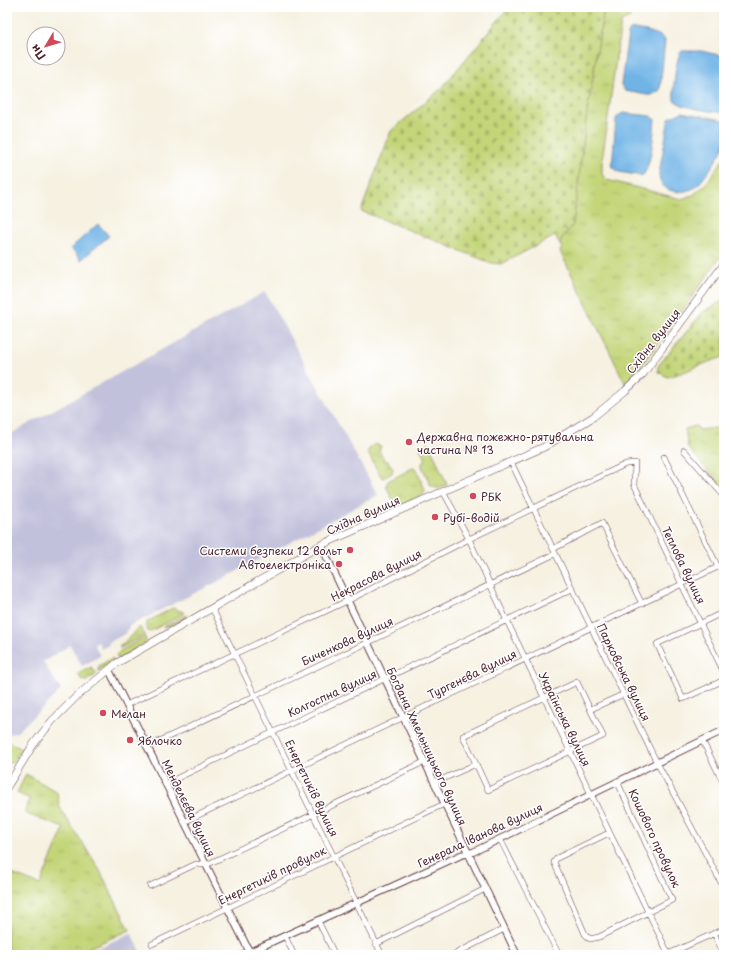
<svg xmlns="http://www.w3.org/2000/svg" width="731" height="962" viewBox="0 0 731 962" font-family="'Playpen Sans',sans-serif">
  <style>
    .industrial { fill: #c2c1dc }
    .grass { fill: url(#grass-tufts); stroke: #867a52 }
    .cemetery { fill: url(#cemetery-stones); stroke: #867a52 }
    .water { fill: #6fb4e6; stroke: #5c6a88 }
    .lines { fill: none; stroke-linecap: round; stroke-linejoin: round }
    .minor-casing { stroke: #643e46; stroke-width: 6 }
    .tertiary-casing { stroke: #643e46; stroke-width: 8 }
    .secondary-casing { stroke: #643e46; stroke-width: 8 }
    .minor { stroke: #fff; stroke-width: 5 }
    .tertiary { stroke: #fff; stroke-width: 6 }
    .secondary { stroke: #fff; stroke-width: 7 }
    .poi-dot { fill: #d1495b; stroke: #fff; stroke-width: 1.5 }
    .labels { text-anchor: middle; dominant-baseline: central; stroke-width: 3; stroke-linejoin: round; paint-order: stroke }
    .street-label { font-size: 11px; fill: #4a1f2b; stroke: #fff }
    .poi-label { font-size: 11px; fill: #4a1f2b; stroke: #fff; text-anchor: start }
  </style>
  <defs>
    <pattern id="grass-tufts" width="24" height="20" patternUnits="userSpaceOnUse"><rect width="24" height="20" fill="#c3d578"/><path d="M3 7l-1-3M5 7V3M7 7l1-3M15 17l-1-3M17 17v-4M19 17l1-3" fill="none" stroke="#a9b668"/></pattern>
    <pattern id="cemetery-stones" width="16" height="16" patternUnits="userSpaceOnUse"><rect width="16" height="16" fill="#c3d578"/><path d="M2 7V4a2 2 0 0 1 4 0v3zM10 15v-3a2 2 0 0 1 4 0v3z" fill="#a9b668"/></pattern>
  </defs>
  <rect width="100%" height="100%" fill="#fff"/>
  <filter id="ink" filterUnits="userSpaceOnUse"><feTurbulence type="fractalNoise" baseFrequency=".025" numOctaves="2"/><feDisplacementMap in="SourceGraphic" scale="8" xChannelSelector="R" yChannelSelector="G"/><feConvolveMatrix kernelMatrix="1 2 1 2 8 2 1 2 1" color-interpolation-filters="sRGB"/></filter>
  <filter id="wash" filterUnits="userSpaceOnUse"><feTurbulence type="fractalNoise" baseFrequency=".012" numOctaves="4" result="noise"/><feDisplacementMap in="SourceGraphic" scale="16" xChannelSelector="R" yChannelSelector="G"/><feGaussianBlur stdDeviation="0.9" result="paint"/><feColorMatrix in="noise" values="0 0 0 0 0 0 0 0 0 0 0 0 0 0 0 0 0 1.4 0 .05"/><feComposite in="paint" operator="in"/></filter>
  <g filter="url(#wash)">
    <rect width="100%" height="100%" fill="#f6f1e1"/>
    <path class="industrial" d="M 265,292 L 378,495 L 219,581 L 129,626 L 126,633 L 108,643 L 109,645 L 101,649 L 98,642 L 94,644 L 100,656 L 82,666 L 70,645 L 43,662 L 61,690 L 17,732 L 7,734 L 7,436 Z
      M 131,933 L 143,955 L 82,955 Z"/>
    <path class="grass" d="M 604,8 L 630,12 L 630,18 L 621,22 L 602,162 L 602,174 L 607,180 L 681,199 L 693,195 L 705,185 L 724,158 L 724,252 L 669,330 L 626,385 L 560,251 L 562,248 L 560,243 L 562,238 L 573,224 L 586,119 Z
      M 696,426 L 699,430 L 724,427 L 724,489 L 688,448 L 685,429 Z
      M 429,443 L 447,485 L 438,489 L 431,486 L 422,466 L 422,463 L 426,460 L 420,448 Z
      M 375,444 L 381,446 L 379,451 L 385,461 L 388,461 L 393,469 L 392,473 L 383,478 L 380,475 L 368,453 L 368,450 Z
      M 413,468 L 416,469 L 425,490 L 423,495 L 400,506 L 395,504 L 386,486 L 388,481 Z
      M 173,608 L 185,613 L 149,632 C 146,629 145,625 148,621 Z
      M 187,615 L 186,618 L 171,626 L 163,627 Z
      M 140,627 L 145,635 L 120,648 L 119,647 Z
      M 145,637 L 146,641 L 144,644 L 118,659 L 116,656 L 120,651 Z
      M 112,658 L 115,661 L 98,671 L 99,666 Z
      M 91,667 L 97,674 L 87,681 L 82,680 L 78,674 Z
      M 7,741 L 22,749 L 14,761 L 7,764 Z
      M 26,774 L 57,792 L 60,808 L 98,867 L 130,930 L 72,955 L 7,955 L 7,872 L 40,885 L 64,828 L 24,813 L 30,799 L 17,793 Z"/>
    <path class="cemetery" d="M 509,7 L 604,8 L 586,119 L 573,225 L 562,238 L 560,243 L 562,248 L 555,236 L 501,264 L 491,263 L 361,211 L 391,131 L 442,88 Z
      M 724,300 L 724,357 C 704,362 688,372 668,377 L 658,372 L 658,366 L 703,312 Z"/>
    <path class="water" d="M 635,29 C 645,31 658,32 665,40 L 660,90 L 652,95 L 647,95 L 625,91 L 621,85 L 628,34 L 630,30 Z
      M 682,51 L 701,51 L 724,56 L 724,113 C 711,111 683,109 674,100 C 673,91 675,57 682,51 Z
      M 682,112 L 724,120 C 724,128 726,138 724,145 C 723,152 701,184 694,188 C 680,195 660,193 659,174 L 669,118 Z
      M 623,113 L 651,116 L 655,119 C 654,131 651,169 642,176 L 619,172 L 612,166 L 616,119 L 618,116 Z
      M 98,224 L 109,236 L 81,260 L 71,248 Z"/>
  </g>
  <g filter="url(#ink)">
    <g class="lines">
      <g class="minor-casing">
        <path id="minor" d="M 684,450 L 724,496
          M 664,457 L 718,567
          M 511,462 L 653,755 L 724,888
          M 443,491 L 469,539 L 507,621 L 669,955
          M 553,549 L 602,523 L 642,604
          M 212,608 L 382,955
          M 724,612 L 657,644 L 683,699 L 724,680
          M 577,682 L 603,736 L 488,790 L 463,736 Z
          M 126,705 L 347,601 L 469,539 L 626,464 L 635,463 L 634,484 L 724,673
          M 591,709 L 624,694
          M 702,740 L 724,784
          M 147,747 L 555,554
          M 434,783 L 476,764
          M 165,784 L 572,589
          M 184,822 L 724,564
          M 609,833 L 557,858 L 554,862 L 585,934 L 590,939 L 599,937 L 672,900 L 617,781
          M 500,839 L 559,955
          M 150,886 L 196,864 L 206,865 L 424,762
          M 318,921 L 335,955
          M 714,933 L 724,955
          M 285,936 L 294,955
          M 152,944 L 444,804
          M 376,944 L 485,889
          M 453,955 L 504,929
          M 666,955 L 724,929"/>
      </g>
      <g class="tertiary-casing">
        <path id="tertiary" d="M 321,545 L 517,955
          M 109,670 L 251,955
          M 243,955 L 461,855 L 473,852 L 724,730"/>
      </g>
      <g class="secondary-casing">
        <path id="secondary" d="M 7,787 L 33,745 L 52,721 L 76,697 L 117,663 L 321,545 L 544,447 L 593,417 L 625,391 L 643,374 L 724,264"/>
      </g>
      <use href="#minor" class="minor"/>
      <use href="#tertiary" class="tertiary"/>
      <use href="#secondary" class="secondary"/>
    </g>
  </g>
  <g class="poi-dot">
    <circle cx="409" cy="442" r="4"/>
    <circle cx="473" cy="496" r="4"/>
    <circle cx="435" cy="517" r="4"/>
    <circle cx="350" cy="550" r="4"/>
    <circle cx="339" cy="564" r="4"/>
    <circle cx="103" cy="713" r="4"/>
    <circle cx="130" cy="740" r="4"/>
  </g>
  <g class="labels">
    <g class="street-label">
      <text transform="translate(653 341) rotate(-52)">Східна вулиця</text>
      <text transform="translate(363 515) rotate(-24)">Східна вулиця</text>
      <text transform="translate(684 565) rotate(64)">Теплова вулиця</text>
      <text transform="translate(376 575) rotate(-27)">Некрасова вулиця</text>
      <text transform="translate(347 641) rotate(-25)">Биченкова вулиця</text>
      <text transform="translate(624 672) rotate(64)">Парковська вулиця</text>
      <text transform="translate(472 674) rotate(-26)">Тургенєва вулиця</text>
      <text transform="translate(332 693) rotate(-25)">Колгоспна вулиця</text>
      <text transform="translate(565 719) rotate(64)">Українська вулиця</text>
      <text transform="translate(427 746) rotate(65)">Богдана Хмельницького вулиця</text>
      <text transform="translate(312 788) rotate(64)">Енергетиків вулиця</text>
      <text transform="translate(189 808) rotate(64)">Менделєєва вулиця</text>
      <text transform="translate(480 835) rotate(-25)">Генерала Іванова вулиця</text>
      <text transform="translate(655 838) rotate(65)">Кошового провулок</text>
      <text transform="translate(272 875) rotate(-26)">Енергетиків провулок</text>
    </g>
    <g class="poi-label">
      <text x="417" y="436">Державна пожежно-рятувальна<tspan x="417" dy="13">частина № 13</tspan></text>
      <text x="481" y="496">РБК</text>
      <text x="443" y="517">Рубі-водій</text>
      <text x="342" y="550" text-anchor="end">Системи безпеки 12 вольт</text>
      <text x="331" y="564" text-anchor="end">Автоелектроніка</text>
      <text x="111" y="713">Мелан</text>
      <text x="138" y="740">Яблочко</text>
    </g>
  </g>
  <rect width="731" height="962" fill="none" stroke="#fff" stroke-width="24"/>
  <g transform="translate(46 46) rotate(232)"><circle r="19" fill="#ffffff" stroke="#b7a5aa"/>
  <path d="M0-3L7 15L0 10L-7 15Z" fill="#d1495b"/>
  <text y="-6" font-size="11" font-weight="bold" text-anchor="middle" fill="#4a1f2b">Пн</text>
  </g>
</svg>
